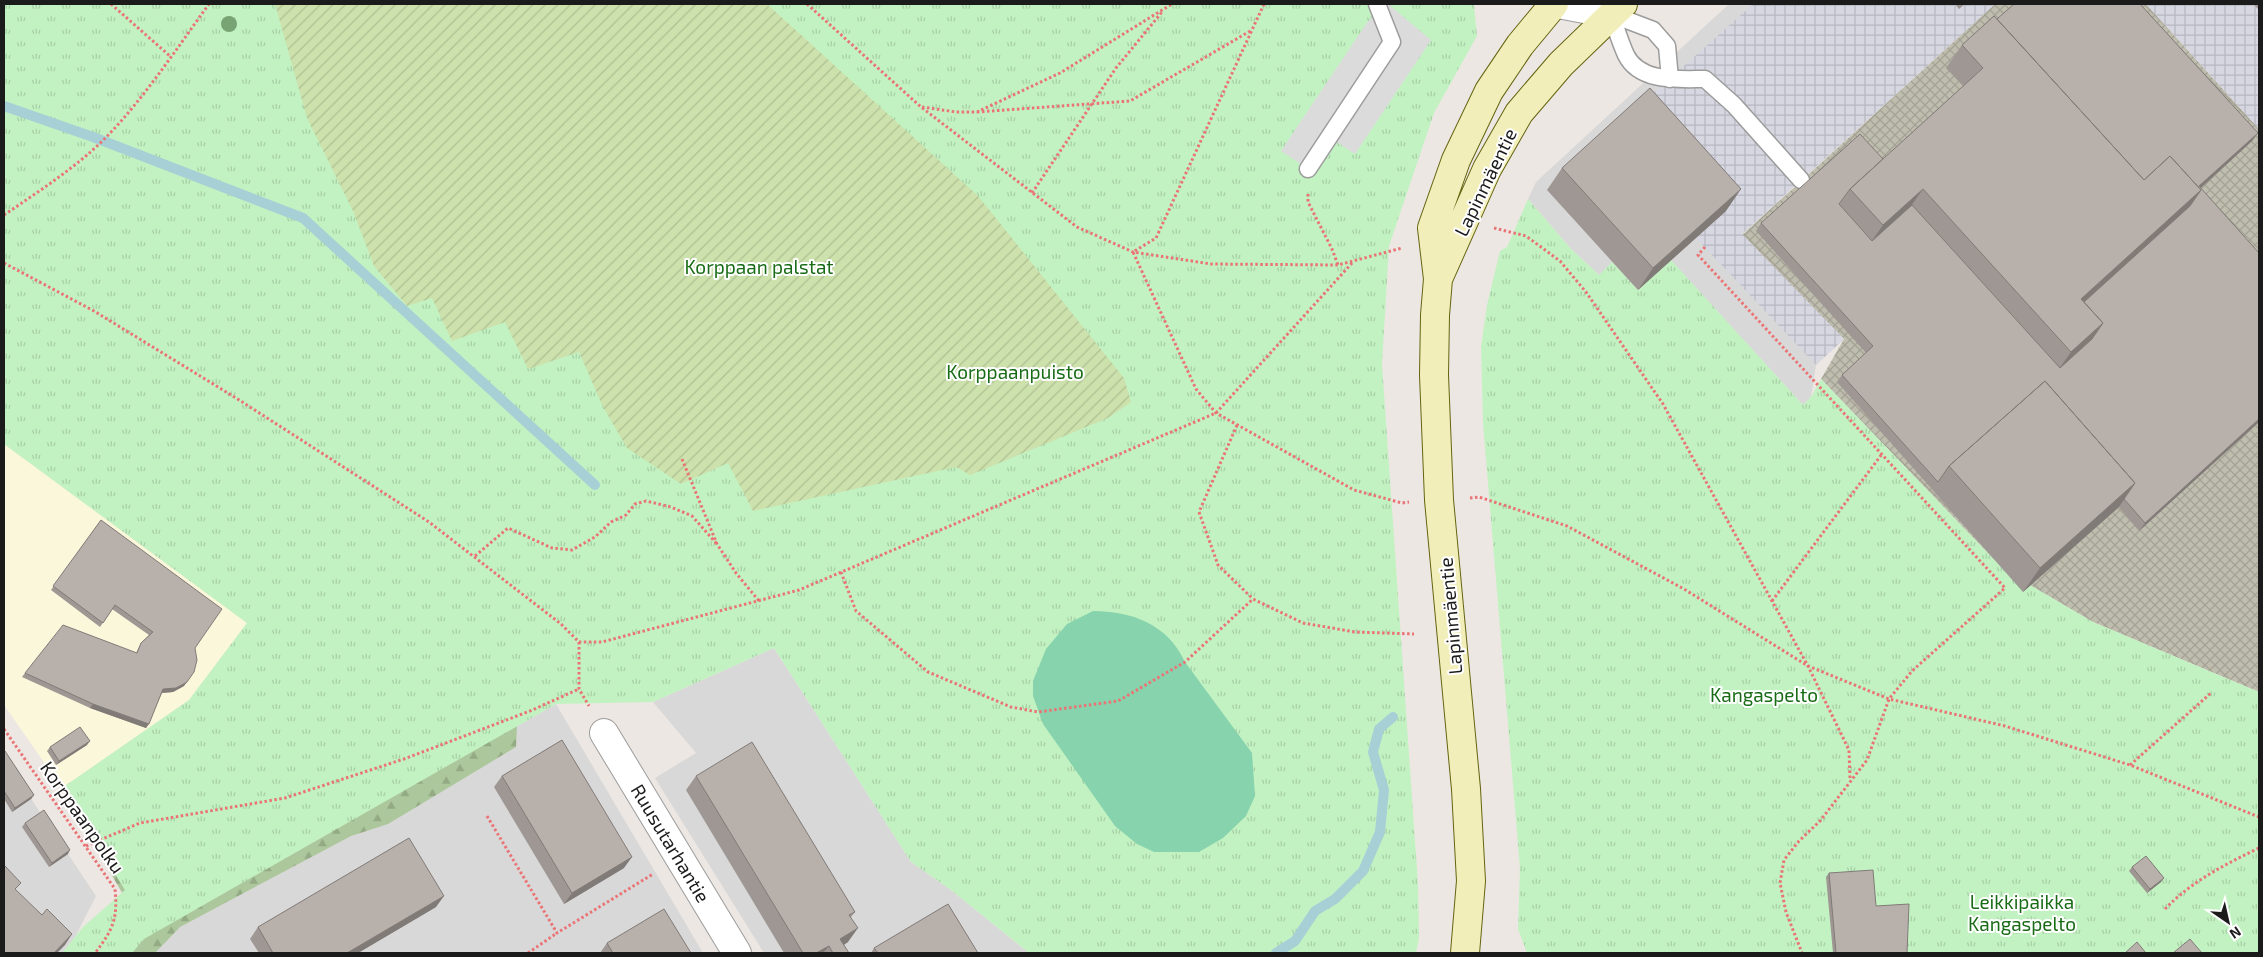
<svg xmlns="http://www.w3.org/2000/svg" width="2263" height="957" viewBox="0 0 2263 957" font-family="'Exo 2',sans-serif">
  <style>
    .residential { fill: #d9d8d8 }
    .education { fill: #fbf7db }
    .construction { fill: url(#construction-cross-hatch) }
    .forest { fill: url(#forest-firs) }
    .park { fill: url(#park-tufts) }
    .garden { fill: url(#garden-furrows) }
    .pitch { fill: #87d3ad }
    .parking { fill: #dbdbdb }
    .plaza { fill: url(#plaza-grid) }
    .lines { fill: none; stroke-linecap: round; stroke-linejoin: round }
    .stream { stroke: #a6d0d5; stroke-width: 10 }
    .lane-casing { stroke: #9c9c9c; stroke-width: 19 }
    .street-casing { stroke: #9c9c9c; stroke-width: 30 }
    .secondary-casing { stroke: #646410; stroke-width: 30 }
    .path { stroke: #ea7475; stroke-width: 3; stroke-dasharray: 2.5 2.5; stroke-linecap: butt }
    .lane { stroke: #fff; stroke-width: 16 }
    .street { stroke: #fff; stroke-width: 28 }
    .secondary { stroke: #f2eeba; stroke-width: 28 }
    .tree { fill: #78a372 }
    .wall { fill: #9e9793 }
    .shaded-wall { fill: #817b78 }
    .building { fill: #b8b0ab; stroke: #817b78 }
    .labels { text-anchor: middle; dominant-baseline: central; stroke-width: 4; stroke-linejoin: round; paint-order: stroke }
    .street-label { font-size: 19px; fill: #1b1b1b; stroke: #fff }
    .park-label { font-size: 19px; fill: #196c16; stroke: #fff }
  </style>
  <defs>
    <pattern id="construction-cross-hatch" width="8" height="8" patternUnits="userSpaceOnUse" patternTransform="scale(1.25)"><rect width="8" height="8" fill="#bfbdae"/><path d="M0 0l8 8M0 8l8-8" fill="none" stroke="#a4a295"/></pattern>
    <pattern id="forest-firs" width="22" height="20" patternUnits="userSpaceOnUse" patternTransform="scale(1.25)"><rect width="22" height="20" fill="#acc79b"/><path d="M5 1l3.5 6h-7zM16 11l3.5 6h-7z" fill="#93aa85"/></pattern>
    <pattern id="park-tufts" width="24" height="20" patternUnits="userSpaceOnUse" patternTransform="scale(1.25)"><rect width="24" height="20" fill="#c3f2c2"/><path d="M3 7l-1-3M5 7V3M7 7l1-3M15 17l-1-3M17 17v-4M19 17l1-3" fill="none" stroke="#a7cfa6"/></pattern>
    <pattern id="garden-furrows" width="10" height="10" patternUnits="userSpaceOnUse" patternTransform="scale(1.25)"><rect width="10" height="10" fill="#cce1ac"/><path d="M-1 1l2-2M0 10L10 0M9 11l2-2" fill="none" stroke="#afc093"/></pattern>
    <pattern id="plaza-grid" width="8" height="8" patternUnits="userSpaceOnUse" patternTransform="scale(1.25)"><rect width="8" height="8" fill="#d6d7e1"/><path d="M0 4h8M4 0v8" fill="none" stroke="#b7b8c0"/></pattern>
  </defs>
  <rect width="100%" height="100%" fill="#ece7e2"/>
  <path class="residential" d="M 1729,4 L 1995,4 L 1742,234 L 1844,339 L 1816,365 L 1811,397 L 1803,405 L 1671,261 L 1638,290 L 1600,276 L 1571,249 L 1528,199 L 1536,182 Z
    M 774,648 L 911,862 L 951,890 L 1029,953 L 764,953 L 655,778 L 696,753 L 653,702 Z
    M 556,704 L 703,953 L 132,953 L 144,939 Z
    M 4,758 L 96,896 L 67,953 L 4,953 Z"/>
  <path class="education" d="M 4,444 L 247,623 L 189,700 L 62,788 L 4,705 Z"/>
  <path class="construction" d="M 1995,4 L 2146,4 L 2259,129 L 2259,692 L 2093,622 L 2004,570 L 1821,379 L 1844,339 L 1742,235 Z"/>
  <path class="forest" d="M 517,726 L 516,747 L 388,824 L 351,836 L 180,927 L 155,953 L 105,953 L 125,898 L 106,865 L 126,849 L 317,798 Z"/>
  <path class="park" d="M 4,4 L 1474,4 L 1477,36 L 1434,113 L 1389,246 L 1382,364 L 1418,884 L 1419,938 L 1416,953 L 1029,953 L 951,890 L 911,862 L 774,648 L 653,702 L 556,704 L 144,939 L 132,953 L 62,953 L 83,927 L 125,890 L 62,788 L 189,700 L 247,623 L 4,444 Z
    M 1528,199 L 1571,249 L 1599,275 L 1612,262 L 1638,290 L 1671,260 L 1803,405 L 1811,397 L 1821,379 L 2004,570 L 2093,622 L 2259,692 L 2259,953 L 1527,953 L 1518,929 L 1520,869 L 1483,423 L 1481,347 L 1487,305 L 1500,251 L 1507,247 Z"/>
  <path class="garden" d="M 275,4 L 767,4 L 978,196 L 1124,378 L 1131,402 L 1108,418 L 970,475 L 956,467 L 753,511 L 728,463 L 681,484 L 627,448 L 603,407 L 579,352 L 528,369 L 505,322 L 452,341 L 432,298 L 407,306 L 374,266 L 353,211 L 307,118 Z"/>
  <path class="pitch" d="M 1093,611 C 1131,611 1168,624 1185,662 L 1252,753 L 1255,796 L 1246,816 L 1223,838 L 1199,852 L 1154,852 L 1137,844 L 1115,826 L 1043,724 L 1033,696 L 1033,681 L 1046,649 L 1067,624 Z"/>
  <path class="parking" d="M 1383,4 L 1388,4 L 1431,40 L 1355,154 L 1329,137 L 1308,169 L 1281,151 L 1366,24 Z"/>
  <path class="plaza" d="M 1753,4 L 1955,4 L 1959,8 L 1965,4 L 1995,4 L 1742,234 L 1844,339 L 1816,365 L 1696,238 L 1726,211 L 1635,110 Z
    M 2146,4 L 2253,4 L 2259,10 L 2259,129 Z"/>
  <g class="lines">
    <path class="stream" d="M 4,106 L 93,137 L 303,218 L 595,485
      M 1276,953 L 1295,941 L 1315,911 L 1335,899 L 1363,871 L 1380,832 L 1384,790 L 1373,752 L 1379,729 L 1393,717"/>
    <g class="lane-casing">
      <path id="lane" d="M 1611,14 C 1616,28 1620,42 1626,55 C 1640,83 1679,79 1705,79 L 1734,105 L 1801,180
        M 1611,14 L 1653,30 L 1667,46 L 1670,79
        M 1308,169 L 1392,42 L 1377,4"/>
    </g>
    <g class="street-casing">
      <path id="street" d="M 1558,4 L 1611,14
        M 604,733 L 737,953"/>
    </g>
    <g class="secondary-casing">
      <path id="secondary" d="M 1438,279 L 1487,169 L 1519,113 L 1561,64 L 1623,4
        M 1465,953 L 1471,881 L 1466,789 L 1439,500 L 1434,375 L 1435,315 L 1438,279 L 1432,228 L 1456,160 L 1489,91 L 1520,45 L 1554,4"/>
    </g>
    <path class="path" d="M 111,4 L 171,57
      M 807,4 L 921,107 L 1077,227 L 1133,252 L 1211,264 L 1338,265 L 1402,248
      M 1264,4 L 1156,238 L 1133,252 L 1196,389 L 1216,413 L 1354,490 L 1402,503 L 1409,502
      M 922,107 L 956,112 L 977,112 L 1060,73 L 1172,4
      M 977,112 L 1130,101 L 1252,30
      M 1032,193 L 1116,68 L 1162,12
      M 1308,194 L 1308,202 L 1332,249 L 1338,265
      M 4,215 C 32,196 61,177 87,155 C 132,117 174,52 209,4
      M 1494,228 L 1526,236 L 1560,261 L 1586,292 L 1663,404 L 1808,666 L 1849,750 L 1850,778
      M 1705,247 L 1698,255 L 2005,588 L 1912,671 L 1889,699 L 1867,760 L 1820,821 L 1799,841 L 1784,860 L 1780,883 L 1786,912 L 1802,953
      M 4,263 L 94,311 L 236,398 L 429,522 L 561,624 L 579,642 L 602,642 L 799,590 L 1216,413 L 1352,263
      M 1237,425 L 1199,512 L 1218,565 L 1253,599
      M 682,459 L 717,544 L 736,573 L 759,601
      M 1470,498 L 1479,497 L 1567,526 L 1684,589 L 1808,666 L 1889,699 L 2005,726 L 2130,765 L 2259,817
      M 475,556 L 508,528 L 552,548 L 572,550 L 595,537 L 611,522 L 626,515 L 635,504 L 646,501 L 671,507 L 692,516 L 717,544
      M 841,572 L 856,611 L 928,672 L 1011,707 L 1038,712 L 1118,701 L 1185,662 L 1253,599 L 1303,623 L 1355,632 L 1414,634
      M 1772,601 L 1882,454
      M 579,642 L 579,689 L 589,706
      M 4,729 L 115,889 C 118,918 113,930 95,953
      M 2130,765 L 2211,693
      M 487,816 L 557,933 L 653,874
      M 86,846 L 140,823 L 285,798 L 404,759 L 530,711 L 579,689
      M 2165,909 C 2192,881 2224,865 2259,848
      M 528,953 L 557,933"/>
    <use href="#lane" class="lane"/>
    <use href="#street" class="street"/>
    <use href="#secondary" class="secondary"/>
  </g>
  <circle class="tree" cx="229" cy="24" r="8"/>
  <path class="wall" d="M 1955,4 L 1965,4 L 1959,9 Z
    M 2253,4 L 2259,4 L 2259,10 Z
    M 1997,19 L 2258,133 L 2252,141 L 2201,188 L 2259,422 L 2139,531 L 2119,507 L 2023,592 L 1837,382 L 1842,375 L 1866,353 L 1756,231 L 1761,223 L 1883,159 L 1963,86 L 1946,68 L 1962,45 Z
    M 1562,168 L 1726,211 L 1638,290 L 1547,190 Z
    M 101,520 L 195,648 L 184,686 L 173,692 L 162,693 L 146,728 L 90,708 L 22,677 L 25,673 L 136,653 L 141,643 L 149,635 L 112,609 L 100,627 L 51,590 Z
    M 87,745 L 56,765 L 47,751 L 50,747 Z
    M 4,751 L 34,795 L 31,799 L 12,812 L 4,799 Z
    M 502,776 L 624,868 L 564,904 L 494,787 Z
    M 696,776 L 855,912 L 851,917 L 848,942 L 844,945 L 849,953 L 784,953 L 686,790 Z
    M 25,823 L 68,854 L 49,867 L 22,827 Z
    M 2132,867 L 2161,882 L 2147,893 L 2129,871 Z
    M 1829,873 L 1876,906 L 1907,953 L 1833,953 L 1826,877 Z
    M 436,907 L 358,953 L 259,953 L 250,939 L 258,927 Z
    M 607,943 L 691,953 L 600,953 Z
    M 874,948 L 978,953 L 871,953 Z"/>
  <path class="shaded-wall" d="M 2258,133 L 2252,141 L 2194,194 L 2199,186 Z
    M 1741,189 L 1726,211 L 1638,290 L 1653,268 Z
    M 1923,189 L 1906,213 L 1866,249 L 1883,225 Z
    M 2201,190 L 2185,214 L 2071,316 L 2081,299 Z
    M 2103,323 L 2086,347 L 2054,376 L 2071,352 Z
    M 2259,419 L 2259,422 L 2139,531 L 2145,523 Z
    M 2135,483 L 2119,507 L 2023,592 L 2040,568 Z
    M 187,682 L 184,686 L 173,692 L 160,693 L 163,689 Z
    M 93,704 L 149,724 L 146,728 L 90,708 Z
    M 90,741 L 87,745 L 56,765 L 59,761 Z
    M 34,795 L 31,799 L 12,812 L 15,808 Z
    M 70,850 L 68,854 L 49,867 L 52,863 Z
    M 632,857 L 624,868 L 564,904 L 572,893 Z
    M 2164,878 L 2161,882 L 2147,893 L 2150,889 Z
    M 444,896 L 436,907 L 358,953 L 347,953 Z
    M 858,928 L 848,942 L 832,952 L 840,939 Z
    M 72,934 L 65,945 L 57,953 L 54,953 Z
    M 829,946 L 823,953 L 816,953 Z"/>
  <path class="building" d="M 2014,4 L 2140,4 L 2258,133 L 2199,186 L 2259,253 L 2259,419 L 2145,523 L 2124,499 L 2135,483 L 2045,381 L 1949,466 L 1938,482 L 1842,375 L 1873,346 L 1761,223 L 1860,134 L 1883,159 L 1850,189 L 1839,204 L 1872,241 L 1912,205 L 2060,368 L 2092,339 L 2103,323 L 2084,302 L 2190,206 L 2201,190 L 2170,156 L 2144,180 L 1997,19 Z
    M 1994,16 L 2144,180 L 2170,156 L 2201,190 L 2081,299 L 2103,323 L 2071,352 L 1923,189 L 1883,225 L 1850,189 L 1983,68 L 1962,45 Z
    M 1650,88 L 1741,189 L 1653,268 L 1562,168 Z
    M 2045,381 L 2135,483 L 2040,568 L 1949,466 Z
    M 101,520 L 222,609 L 195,648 L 197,660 L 194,672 L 187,682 L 176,688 L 163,689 L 149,724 L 93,704 L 25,673 L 63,625 L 137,653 L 141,643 L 153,632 L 115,605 L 103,623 L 53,586 Z
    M 80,727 L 90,741 L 59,761 L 50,747 Z
    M 562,740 L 632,857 L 572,893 L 502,776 Z
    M 752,742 L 855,912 L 849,915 L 858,928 L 840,939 L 849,953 L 833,953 L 829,946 L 816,953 L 803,953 L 696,776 Z
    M 4,751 L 5,751 L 34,795 L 15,808 L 4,791 Z
    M 44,810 L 70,850 L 52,863 L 25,823 Z
    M 409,838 L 444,896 L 347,953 L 273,953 L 258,927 Z
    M 2146,856 L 2164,878 L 2150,889 L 2132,867 Z
    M 5,866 L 21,883 L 15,889 L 42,915 L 47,909 L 72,934 L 54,953 L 4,953 L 4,867 Z
    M 1873,870 L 1876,906 L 1909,904 L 1907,953 L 1836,953 L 1829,873 Z
    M 948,904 L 978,953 L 878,953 L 874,948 Z
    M 664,909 L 691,953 L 613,953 L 607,943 Z
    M 2190,939 L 2202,953 L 2173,953 Z
    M 2137,942 L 2146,953 L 2125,953 Z"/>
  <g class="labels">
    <g class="street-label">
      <text transform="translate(1485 182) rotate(-64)">Lapinmäentie</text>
      <text transform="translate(1450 616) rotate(-95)">Lapinmäentie</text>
      <text transform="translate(83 817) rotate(55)">Korppaanpolku</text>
      <text transform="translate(671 843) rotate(59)">Ruusutarhantie</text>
    </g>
    <g class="park-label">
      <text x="759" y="266">Korppaan palstat</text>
      <text x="1015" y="371">Korppaanpuisto</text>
      <text x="1764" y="694">Kangaspelto</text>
      <text x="2022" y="901">Leikkipaikka<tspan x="2022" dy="22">Kangaspelto</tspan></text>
    </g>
  </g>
  <rect width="2263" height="957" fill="none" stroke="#1b1b1b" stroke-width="10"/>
  <g transform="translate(2228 922) rotate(146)" stroke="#ffffff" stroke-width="4" paint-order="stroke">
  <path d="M0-4L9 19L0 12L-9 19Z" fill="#1b1b1b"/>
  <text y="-8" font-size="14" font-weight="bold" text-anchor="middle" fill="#1b1b1b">N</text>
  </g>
</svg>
